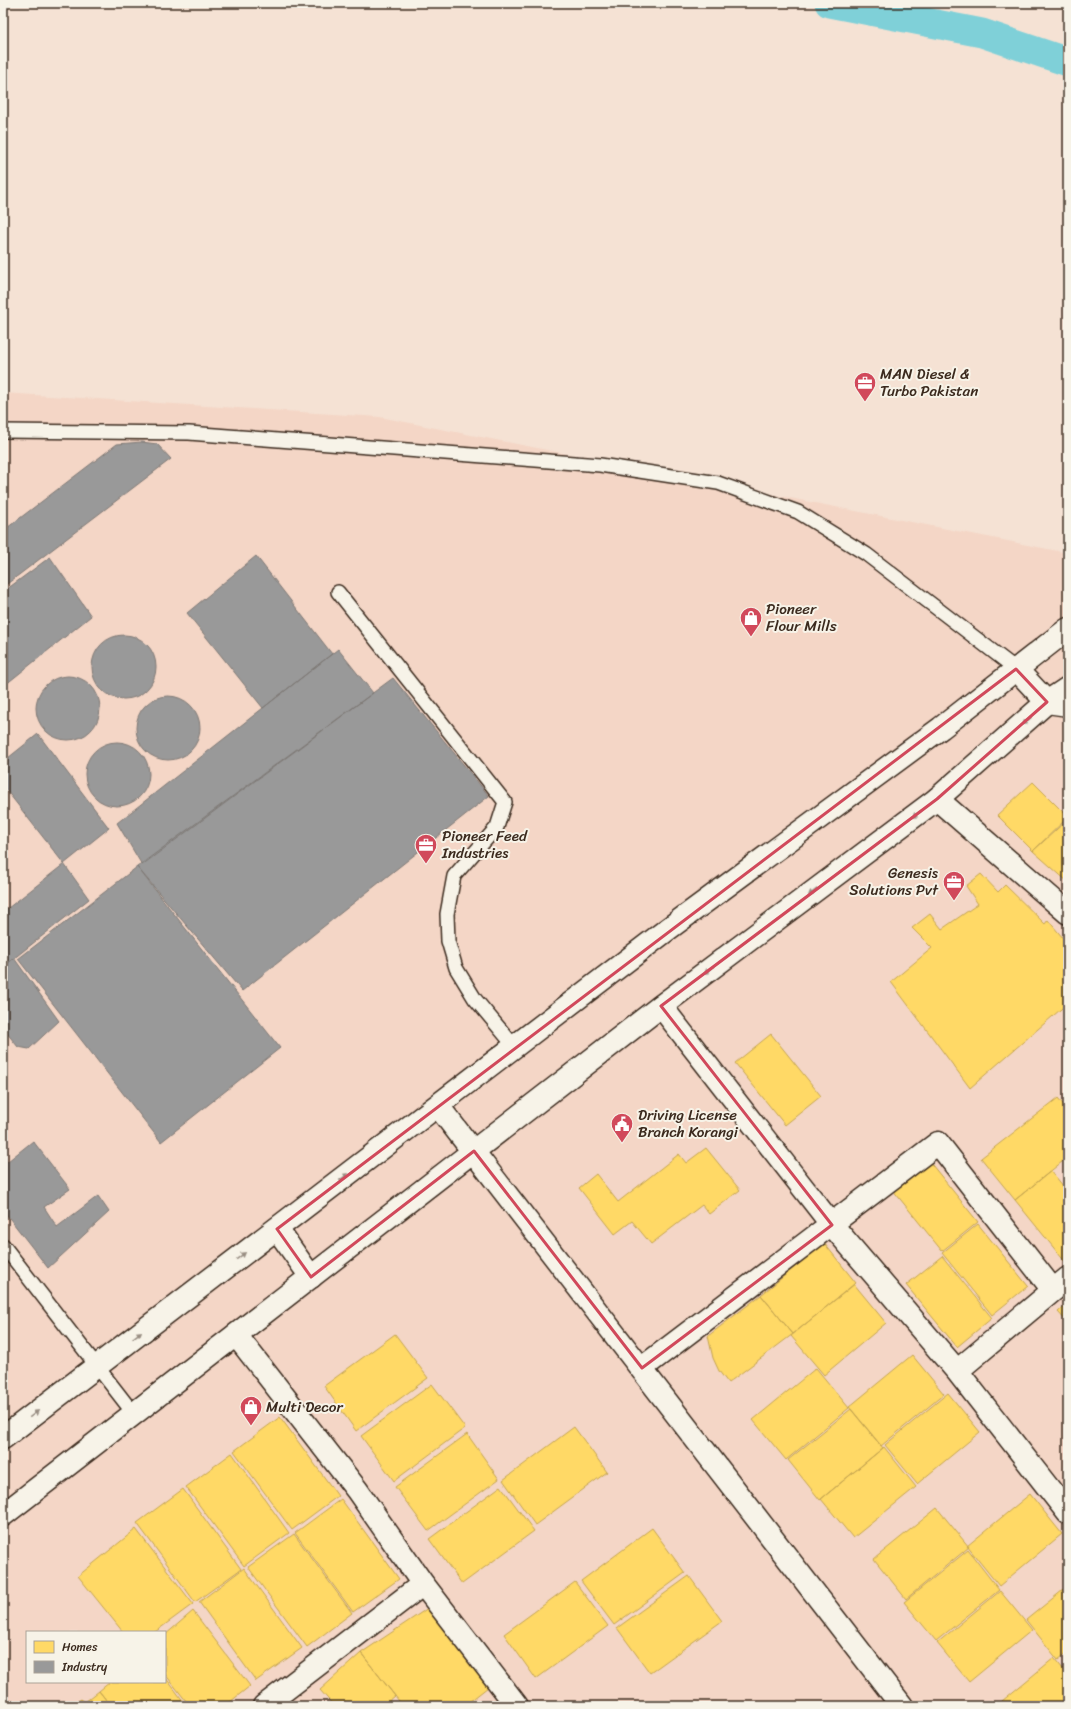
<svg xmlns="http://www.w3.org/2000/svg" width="1071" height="1709" viewBox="0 0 1071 1709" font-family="Sriracha,sans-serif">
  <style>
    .built { fill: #f4d6c6; fill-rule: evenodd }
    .homes { fill: #ffd966; stroke: #c4a450 }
    .industry { fill: #999; stroke: #7d7874 }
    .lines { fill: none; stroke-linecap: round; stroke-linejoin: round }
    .canal { stroke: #7fd0d8; stroke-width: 29 }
    .service-casing { stroke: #3b2a1e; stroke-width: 16 }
    .minor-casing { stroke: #3b2a1e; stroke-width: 25 }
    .tertiary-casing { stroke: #3b2a1e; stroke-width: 25 }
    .secondary-casing { stroke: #3b2a1e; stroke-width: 25 }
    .primary-casing { stroke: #3b2a1e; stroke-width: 25 }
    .service { stroke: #f7f3e8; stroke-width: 13 }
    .minor { stroke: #f7f3e8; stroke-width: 22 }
    .tertiary { stroke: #f7f3e8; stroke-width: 22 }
    .secondary { stroke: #f7f3e8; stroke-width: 22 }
    .primary { stroke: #f7f3e8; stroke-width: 22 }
    .oneway { fill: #998e83 }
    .marked { fill: none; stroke: #d1495b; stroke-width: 3; stroke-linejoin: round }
    .labels { text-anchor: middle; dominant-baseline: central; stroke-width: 4; stroke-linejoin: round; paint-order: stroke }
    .poi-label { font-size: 15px; fill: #3b2a1e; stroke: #f7f3e8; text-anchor: start }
  </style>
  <rect width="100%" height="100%" fill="#f5e2d4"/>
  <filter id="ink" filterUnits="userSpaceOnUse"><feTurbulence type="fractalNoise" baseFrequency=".025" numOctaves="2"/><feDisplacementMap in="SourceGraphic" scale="8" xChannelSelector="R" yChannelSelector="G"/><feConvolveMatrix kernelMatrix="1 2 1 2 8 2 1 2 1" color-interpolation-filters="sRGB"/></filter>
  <g filter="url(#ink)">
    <path class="built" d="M 3,393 L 380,417 L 1068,553 L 1068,1706 L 3,1706 ZM 27,1632 L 165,1632 L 165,1682 L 27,1682 Z"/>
    <path class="homes" d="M 1033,782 L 1068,817 L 1033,851 L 997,815 Z
      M 1068,819 L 1068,882 L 1033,851 Z
      M 981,874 L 998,892 L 1005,885 L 1045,924 L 1048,920 L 1063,938 L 1068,935 L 1068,1003 L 970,1088 L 891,982 L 932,948 L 912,928 L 930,914 L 942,929 L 978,904 L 966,886 Z
      M 771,1034 L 821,1096 L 785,1125 L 735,1063 Z
      M 1058,1098 L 1068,1110 L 1068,1157 L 1015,1200 L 981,1158 Z
      M 706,1148 L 740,1190 L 709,1214 L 702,1205 L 651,1244 L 632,1221 L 615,1234 L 579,1188 L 596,1174 L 618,1202 L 679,1154 L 686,1163 Z
      M 928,1160 L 978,1222 L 942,1251 L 892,1189 Z
      M 1051,1171 L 1068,1192 L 1068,1262 L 1066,1263 L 1015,1200 Z
      M 978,1224 L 1028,1286 L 992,1315 L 942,1253 Z
      M 824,1243 L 856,1283 L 793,1334 L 761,1295 Z
      M 942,1256 L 992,1318 L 957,1347 L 906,1285 Z
      M 854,1284 L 886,1323 L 824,1375 L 791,1336 Z
      M 761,1295 L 793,1334 L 728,1383 L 719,1371 L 713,1358 L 708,1336 Z
      M 1068,1303 L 1068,1323 L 1058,1312 Z
      M 395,1334 L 428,1378 L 356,1431 L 324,1386 Z
      M 912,1355 L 944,1394 L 881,1446 L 849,1407 Z
      M 816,1368 L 849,1408 L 786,1460 L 753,1420 Z
      M 432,1384 L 465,1428 L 394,1481 L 361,1436 Z
      M 948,1393 L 980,1432 L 917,1484 L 885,1445 Z
      M 851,1409 L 883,1448 L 820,1500 L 788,1460 Z
      M 280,1417 L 338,1496 L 292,1530 L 234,1451 Z
      M 574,1427 L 607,1472 L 535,1525 L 503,1480 Z
      M 467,1434 L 499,1479 L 428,1531 L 395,1487 Z
      M 884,1447 L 916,1487 L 853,1538 L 821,1499 Z
      M 232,1453 L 289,1533 L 244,1566 L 186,1487 Z
      M 501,1486 L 534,1531 L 462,1584 L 429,1539 Z
      M 183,1489 L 241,1569 L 195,1602 L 137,1523 Z
      M 1030,1494 L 1062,1534 L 999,1586 L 967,1546 Z
      M 341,1499 L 399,1579 L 353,1612 L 295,1533 Z
      M 937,1508 L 969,1547 L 906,1599 L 874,1559 Z
      M 652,1528 L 685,1573 L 614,1625 L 581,1581 Z
      M 136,1529 L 193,1604 L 155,1632 L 123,1632 L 78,1576 Z
      M 294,1534 L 352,1613 L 307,1647 L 248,1567 Z
      M 968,1550 L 999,1590 L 936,1641 L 904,1602 Z
      M 244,1568 L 302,1648 L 256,1681 L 199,1602 Z
      M 689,1576 L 722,1621 L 650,1673 L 617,1628 Z
      M 575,1582 L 608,1626 L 536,1679 L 504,1634 Z
      M 1068,1586 L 1068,1652 L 1058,1660 L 1026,1620 Z
      M 1000,1591 L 1032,1630 L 969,1682 L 937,1643 Z
      M 428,1608 L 488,1687 L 464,1706 L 403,1706 L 361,1653 Z
      M 193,1611 L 250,1686 L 225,1706 L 190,1706 L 165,1674 L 165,1635 Z
      M 361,1653 L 395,1696 L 383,1706 L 334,1706 L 320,1690 Z
      M 1054,1658 L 1068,1675 L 1068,1706 L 996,1706 Z
      M 165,1677 L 187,1706 L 111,1706 L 99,1691 L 110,1682 L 165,1682 Z
      M 99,1691 L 111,1706 L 71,1706 L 81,1699 L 85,1702 Z"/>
    <path class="industry" d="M 142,442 L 157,444 L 171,459 L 3,587 L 3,531 L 117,444 Z
      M 256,556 L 332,654 L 263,708 L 187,613 Z
      M 50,557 L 91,616 L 5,685 L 3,682 L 3,592 Z
      M92 667a32 32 0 1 1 64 0a32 32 0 1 1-64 0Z
      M 338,649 L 373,693 L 142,865 L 117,823 Z
      M36 708a32 32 0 1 1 64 0a32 32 0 1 1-64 0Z
      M 393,678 L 489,796 L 242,991 L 137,867 Z
      M136 728a32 32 0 1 1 64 0a32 32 0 1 1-64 0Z
      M 38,734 L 109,828 L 64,864 L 3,786 L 3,762 Z
      M85 774a32 32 0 1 1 64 0a32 32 0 1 1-64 0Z
      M 64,864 L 89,899 L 3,967 L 3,912 Z
      M 137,867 L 280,1048 L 161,1142 L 18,959 Z
      M 14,958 L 59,1021 L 29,1049 L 18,1047 L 3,1028 L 3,967 Z
      M 33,1141 L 70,1189 L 44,1207 L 57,1227 L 98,1196 L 109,1212 L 48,1268 L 3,1210 L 3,1165 Z"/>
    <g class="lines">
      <path class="canal" d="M 829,3 L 982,33 L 1068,62"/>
      <g class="service-casing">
        <path id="service" d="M 3,431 L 189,433 L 600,465 L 718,483 L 798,512 L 866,554 L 1016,669
          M 338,592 L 505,802 L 497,827 L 454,876 L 447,914 L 448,941 L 456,968 L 475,999 L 515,1047
          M 3,1245 L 134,1414"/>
      </g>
      <g class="minor-casing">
        <path id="minor" d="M 937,799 L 1068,913
          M 661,1006 L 832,1225 L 957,1371 L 1068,1513
          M 236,1335 L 357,1490 L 423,1584 L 517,1706
          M 642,1368 L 938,1143 L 1053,1290
          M 957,1371 L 1068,1278
          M 264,1706 L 423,1584"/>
      </g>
      <g class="tertiary-casing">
        <path id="tertiary" d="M 438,1106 L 902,1706"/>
      </g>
      <g class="secondary-casing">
        <path id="secondary" d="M 1016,669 L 1047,702 L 1068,705
          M 277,1229 L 311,1277"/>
      </g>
      <g class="primary-casing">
        <path id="primary" d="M 3,1438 L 668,929 L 941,728 L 1068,629
          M 3,1515 L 661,1006 L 937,799 L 1047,702 L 1068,688"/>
      </g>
      <use href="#service" class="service"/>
      <use href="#minor" class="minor"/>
      <use href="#tertiary" class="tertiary"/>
      <use href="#secondary" class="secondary"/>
      <use href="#primary" class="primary"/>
    </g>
    <defs><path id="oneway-solid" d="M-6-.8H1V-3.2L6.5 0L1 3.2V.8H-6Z"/></defs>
    <g class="oneway">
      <use href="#oneway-solid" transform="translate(1027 721) rotate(139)"/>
      <use href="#oneway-solid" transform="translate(917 814) rotate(143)"/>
      <use href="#oneway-solid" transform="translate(813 892) rotate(143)"/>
      <use href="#oneway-solid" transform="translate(709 970) rotate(143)"/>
      <use href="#oneway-solid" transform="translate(344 1177) rotate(-37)"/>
      <use href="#oneway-solid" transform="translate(241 1256) rotate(-37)"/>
      <use href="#oneway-solid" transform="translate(137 1335) rotate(-37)"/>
      <use href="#oneway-solid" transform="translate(34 1414) rotate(-37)"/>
    </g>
  </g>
  <path class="marked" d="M 1016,669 L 1047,702 L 937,799 L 661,1006 L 832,1225 L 642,1368 L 474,1151 L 311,1277 L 277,1229 Z"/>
  <defs>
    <g id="office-pin" transform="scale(1.15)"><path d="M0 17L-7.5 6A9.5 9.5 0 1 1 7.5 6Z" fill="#d1495b" stroke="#f7f3e8"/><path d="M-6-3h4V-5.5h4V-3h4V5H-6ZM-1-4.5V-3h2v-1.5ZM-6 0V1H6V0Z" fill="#fff"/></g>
    <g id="shop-pin" transform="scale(1.15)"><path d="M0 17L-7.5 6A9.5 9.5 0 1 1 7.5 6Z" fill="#d1495b" stroke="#f7f3e8"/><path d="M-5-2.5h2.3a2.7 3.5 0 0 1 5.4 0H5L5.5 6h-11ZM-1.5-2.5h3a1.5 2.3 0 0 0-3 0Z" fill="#fff"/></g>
    <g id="civic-pin" transform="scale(1.15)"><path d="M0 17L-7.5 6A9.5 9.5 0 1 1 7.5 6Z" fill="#d1495b" stroke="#f7f3e8"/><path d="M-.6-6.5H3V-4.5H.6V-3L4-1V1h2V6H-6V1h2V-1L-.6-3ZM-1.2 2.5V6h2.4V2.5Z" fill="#fff"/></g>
  </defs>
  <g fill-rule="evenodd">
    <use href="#office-pin" x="865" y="383"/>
    <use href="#shop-pin" x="751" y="618"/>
    <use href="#office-pin" x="426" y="845"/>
    <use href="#office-pin" x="954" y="882"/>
    <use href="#civic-pin" x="622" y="1124"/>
    <use href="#shop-pin" x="251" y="1407"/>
  </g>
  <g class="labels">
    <g class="poi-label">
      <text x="880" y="374">MAN Diesel &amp;<tspan x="880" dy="17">Turbo Pakistan</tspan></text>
      <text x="766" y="609">Pioneer<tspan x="766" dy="17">Flour Mills</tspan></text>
      <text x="442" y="836">Pioneer Feed<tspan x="442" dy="17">Industries</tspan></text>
      <text x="938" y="873" text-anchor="end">Genesis<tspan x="938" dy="17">Solutions Pvt</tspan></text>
      <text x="638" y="1115">Driving License<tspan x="638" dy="17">Branch Korangi</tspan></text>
      <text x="266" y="1407">Multi Decor</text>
    </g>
  </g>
  <rect width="1071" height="1709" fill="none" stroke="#f7f3e8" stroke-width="16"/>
  <rect x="8" y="8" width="1055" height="1693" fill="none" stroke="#3b2a1e" stroke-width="1.5" filter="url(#ink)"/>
  <rect x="26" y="1631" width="140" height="52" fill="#f7f3e8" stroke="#aca397"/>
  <rect x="34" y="1641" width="20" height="12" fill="#ffd966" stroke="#aca397"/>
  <text x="62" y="1651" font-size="12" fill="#3b2a1e">Homes</text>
  <rect x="34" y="1661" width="20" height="12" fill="#999999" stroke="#aca397"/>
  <text x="62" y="1671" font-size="12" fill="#3b2a1e">Industry</text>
</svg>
